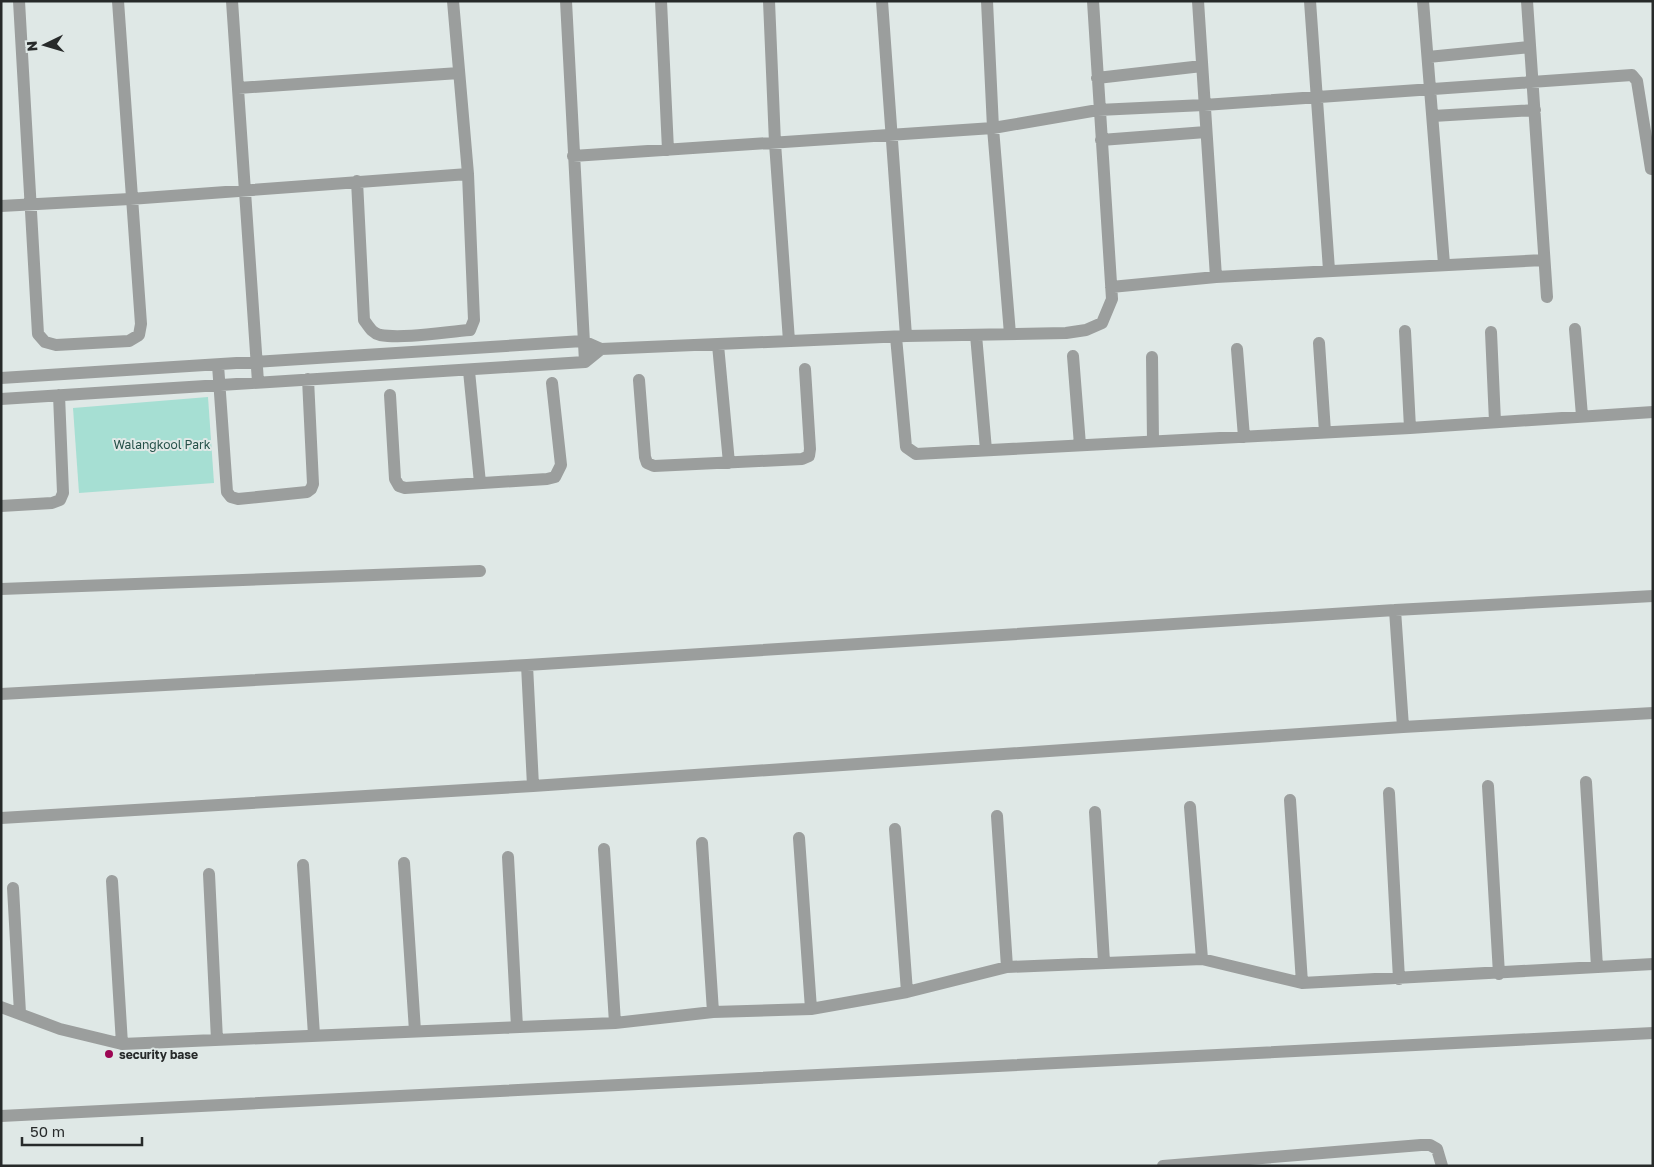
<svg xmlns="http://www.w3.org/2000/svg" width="1654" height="1167" viewBox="0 0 1654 1167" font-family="'Golos Text',sans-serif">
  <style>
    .green { fill: #a6dfd3 }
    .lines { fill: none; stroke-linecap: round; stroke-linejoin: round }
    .minor { stroke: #9b9e9d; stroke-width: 12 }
    .poi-dot { fill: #9c0653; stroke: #dfe8e6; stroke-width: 2 }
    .labels { text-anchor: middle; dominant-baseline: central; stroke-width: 4; stroke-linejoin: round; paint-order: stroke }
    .park-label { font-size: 12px; fill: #265149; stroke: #dfe8e6 }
    .poi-label { font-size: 12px; font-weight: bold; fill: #272a2a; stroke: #dfe8e6; text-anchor: start }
  </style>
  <rect width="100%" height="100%" fill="#dfe8e6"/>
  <path class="green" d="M 208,397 L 214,483 L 79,493 L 73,408 Z"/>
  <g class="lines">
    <path class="minor" d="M 19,1 L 38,334 L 45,342 L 56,345 L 129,341 L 139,335 L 141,324 L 118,1
      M 232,1 L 258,382
      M 566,1 L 585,362
      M 661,1 L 668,150
      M 769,1 L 775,143 L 789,341
      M 882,1 L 906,336
      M 987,1 L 993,128 L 1010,334
      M 1198,1 L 1216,277
      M 1310,1 L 1329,270
      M 1423,1 L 1444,264
      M 1527,1 L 1547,297
      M 1428,57 L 1530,47
      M 1097,78 L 1202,66
      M 238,88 L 459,73
      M 1433,116 L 1535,110
      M 1101,140 L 1206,132
      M 573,156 L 993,128 L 1098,110 L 1204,105 L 1632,75 L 1637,81 L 1651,169
      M 357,181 L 364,320 C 369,327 372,333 380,335 C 403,339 445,332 470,330 L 474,320 L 468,174 L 453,1
      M 1,206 L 130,199 L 468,174
      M 1111,287 L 1216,277 L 1544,260
      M 1575,329 L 1582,416
      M 1405,331 L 1410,428
      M 1491,332 L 1495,422
      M 976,335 L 986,450
      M 896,337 L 906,447 L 916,454 L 1410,428 L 1653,412
      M 1319,343 L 1325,432
      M 718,345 L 729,463
      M 1237,349 L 1244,437
      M 1073,356 L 1080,445
      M 1152,357 L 1153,441
      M 218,365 L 227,492 L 231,497 L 238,499 L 307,492 L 311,489 L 313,484 L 308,379
      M 469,371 L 480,483
      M 1,378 L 583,341 L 601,349 L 906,336 L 1066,333 L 1086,330 L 1102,323 L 1112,299 L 1093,1
      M 639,380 L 645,457 L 647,463 L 654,466 L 802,459 L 809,456 L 810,449 L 805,369
      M 390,395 L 395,479 L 399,486 L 405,488 L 547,479 L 555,477 L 561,465 L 552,383
      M 1,399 L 585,362 L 601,349
      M 1,506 L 52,503 L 60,500 L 63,493 L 59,395
      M 1,589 L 480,571
      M 1395,610 L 1403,727
      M 527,665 L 533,786
      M 1,694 L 527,665 L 1395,610 L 1653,596
      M 1586,782 L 1597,967
      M 1488,786 L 1499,974
      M 1389,793 L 1399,979
      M 1290,800 L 1302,983
      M 1190,807 L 1202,959
      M 1095,812 L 1104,962
      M 997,816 L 1007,967
      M 1,818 L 533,786 L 1403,727 L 1653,713
      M 895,829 L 907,992
      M 799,838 L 811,1009
      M 702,843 L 713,1012
      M 604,849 L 615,1023
      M 508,857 L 517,1027
      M 404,863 L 415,1031
      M 303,865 L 314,1035
      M 209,874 L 217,1040
      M 112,881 L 122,1044
      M 13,888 L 20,1013
      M 1,1007 L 60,1029 L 122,1044 L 615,1023 L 713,1012 L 811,1009 L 907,992 L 1007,967 L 1202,959 L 1302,983 L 1653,964
      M 1,1116 L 1653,1033
      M 1163,1166 L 1421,1145 L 1430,1145 L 1437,1149 L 1442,1166"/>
  </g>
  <circle class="poi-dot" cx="109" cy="1054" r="5"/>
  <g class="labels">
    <g class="park-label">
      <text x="162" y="444">Walangkool Park</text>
    </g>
    <g class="poi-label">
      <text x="119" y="1054">security base</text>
    </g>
  </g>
  <rect width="1654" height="1167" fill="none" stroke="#272a2a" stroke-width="5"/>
  <g transform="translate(45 45) rotate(265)" stroke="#dfe8e6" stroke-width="4" paint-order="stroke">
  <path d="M0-4L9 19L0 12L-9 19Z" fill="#272a2a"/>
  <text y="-8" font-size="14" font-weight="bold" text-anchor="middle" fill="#272a2a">N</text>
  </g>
  <path d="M22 1137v8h120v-8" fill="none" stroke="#272a2a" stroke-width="2.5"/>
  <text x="30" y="1137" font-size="15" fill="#272a2a" stroke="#dfe8e6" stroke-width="4" paint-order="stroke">50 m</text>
</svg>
